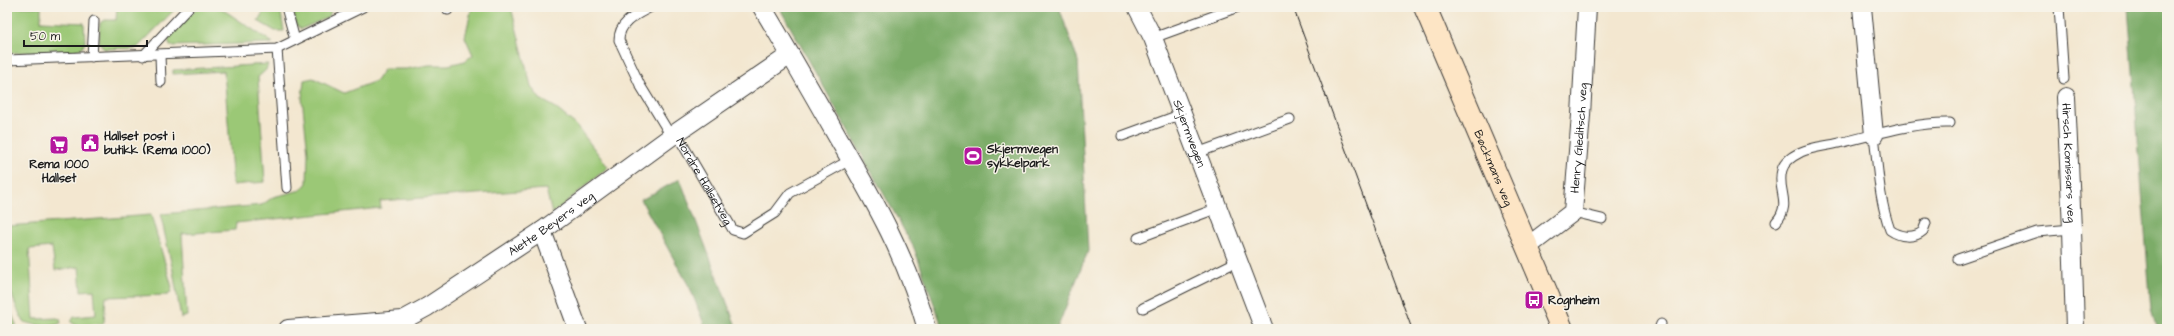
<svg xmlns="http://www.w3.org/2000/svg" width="2174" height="336" viewBox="0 0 2174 336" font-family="'Architects Daughter',sans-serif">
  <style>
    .green { fill: #9bc876; stroke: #5c7249 }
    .forest { fill: #7cac67; stroke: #4c6442 }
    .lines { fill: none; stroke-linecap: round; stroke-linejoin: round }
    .service-casing { stroke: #3c3a37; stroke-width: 11 }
    .minor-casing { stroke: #3c3a37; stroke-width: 20 }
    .secondary-casing { stroke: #3c3a37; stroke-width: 24 }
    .service { stroke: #fff; stroke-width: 9 }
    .minor { stroke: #fff; stroke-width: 18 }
    .secondary { stroke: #fde5c5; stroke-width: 22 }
    .tram { stroke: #1c1c1c; stroke-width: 1 }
    .labels { text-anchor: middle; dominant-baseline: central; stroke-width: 3; stroke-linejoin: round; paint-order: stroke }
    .street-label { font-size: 12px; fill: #1c1c1c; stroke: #f7f3e8 }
    .poi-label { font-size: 12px; font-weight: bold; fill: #1c1c1c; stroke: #f7f3e8; text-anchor: start }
  </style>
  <rect width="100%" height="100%" fill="#f7f3e8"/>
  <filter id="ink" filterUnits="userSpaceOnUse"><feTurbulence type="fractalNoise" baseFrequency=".025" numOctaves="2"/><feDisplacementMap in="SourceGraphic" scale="8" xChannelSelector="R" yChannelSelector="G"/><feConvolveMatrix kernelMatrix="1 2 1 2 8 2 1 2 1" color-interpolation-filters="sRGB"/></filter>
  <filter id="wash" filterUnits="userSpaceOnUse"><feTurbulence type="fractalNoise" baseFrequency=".012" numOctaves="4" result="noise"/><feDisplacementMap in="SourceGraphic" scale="16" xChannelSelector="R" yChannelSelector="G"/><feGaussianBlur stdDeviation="0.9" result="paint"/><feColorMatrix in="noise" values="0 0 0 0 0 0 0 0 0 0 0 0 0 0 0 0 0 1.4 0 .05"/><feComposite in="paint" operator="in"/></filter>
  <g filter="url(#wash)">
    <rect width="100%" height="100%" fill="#f3e7d0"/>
    <path class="green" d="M 7,7 L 41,7 L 41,21 L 84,23 L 85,43 L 82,48 L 74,51 L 7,53 Z
      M 117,7 L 177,7 L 137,48 L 104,49 L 99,42 L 100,23 L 104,20 L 116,20 Z
      M 198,7 L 219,7 L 273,43 L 170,46 L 168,39 L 170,34 Z
      M 266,7 L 280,7 L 284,31 L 275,31 L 258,21 Z
      M 293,7 L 332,7 L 329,17 L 301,29 L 296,25 Z
      M 472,7 L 511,7 L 531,86 L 540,99 L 553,106 L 576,125 L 608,167 L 552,214 L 546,189 L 380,201 L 381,208 L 236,223 L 235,230 L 182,234 L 187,316 L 181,318 L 173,271 L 161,217 L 162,214 L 262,205 L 273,197 L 301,190 L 307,183 L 308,153 L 302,98 L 304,80 L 313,78 L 344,93 L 376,81 L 384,69 L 406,69 L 429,65 L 448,65 L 465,61 L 473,55 L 465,37 Z
      M 268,64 L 266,70 L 258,77 L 265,182 L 233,185 L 224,71 L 173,74 L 173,70 Z
      M 151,215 L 172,287 L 171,292 L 168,295 L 106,297 L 104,322 L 102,324 L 77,326 L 71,322 L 74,317 L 96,315 L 94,290 L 81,291 L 79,267 L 55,270 L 52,247 L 29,249 L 34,319 L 57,318 L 60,319 L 61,323 C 50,329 36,325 24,322 C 4,287 7,265 7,226 Z
      M 7,303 L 16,324 L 16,329 L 7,325 Z"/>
    <path class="forest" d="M 779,7 L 1059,7 L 1078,61 L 1088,251 L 1057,329 L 943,329 L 914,248 Z
      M 2128,7 L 2167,7 L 2167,329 L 2157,329 L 2151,310 Z
      M 680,179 L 737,329 L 706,329 L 690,288 L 641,200 Z"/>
  </g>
  <g filter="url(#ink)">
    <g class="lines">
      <g class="service-casing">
        <g id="service">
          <path d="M 286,7 L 295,40"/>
          <path d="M 447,7 L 448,10"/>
          <path d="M 651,7 C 636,15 619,22 619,40 L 640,85 L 671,136"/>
          <path d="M 2059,7 L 2064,79"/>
          <path d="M 1153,38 L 1238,7"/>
          <path d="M 277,49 L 287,188"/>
          <path d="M 160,55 L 161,82"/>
          <path d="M 143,56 L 189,7"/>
          <path d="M 92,57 L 94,21"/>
          <path d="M 7,60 L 277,49 L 363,7"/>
          <path id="s1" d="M 676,133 L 733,230 L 743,233 L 775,213 L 790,193 L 850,160"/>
          <path d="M 1874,135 C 1878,168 1879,199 1890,230 C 1900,237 1914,239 1923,231 L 1926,223"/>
          <path d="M 1122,136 L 1182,114"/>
          <path d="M 1197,153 L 1290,119"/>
          <path d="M 1573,212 L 1602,219"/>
          <path d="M 1776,222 C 1793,203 1776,190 1782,170 C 1784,161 1793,156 1801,152 C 1812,147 1827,146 1839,143 C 1875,135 1913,122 1950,123"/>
          <path d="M 1138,238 L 1218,208"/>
          <path d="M 1958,259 L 2037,232 L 2072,229"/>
          <path d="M 1143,308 L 1238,261"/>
          <path d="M 1659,329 L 1661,324"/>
        </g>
      </g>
      <g class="minor-casing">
        <g id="minor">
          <path d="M 762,7 C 788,50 813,94 838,138 C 875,202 907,257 927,329"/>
          <path id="s2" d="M 1137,7 L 1153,38 L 1264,329"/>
          <path d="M 1862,7 L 1874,135"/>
          <path id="s3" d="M 2066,97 L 2072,229 L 2075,329"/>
          <path d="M 542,231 L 578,329"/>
          <path id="s4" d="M 1527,247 L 1573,212 L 1581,115 L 1587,7"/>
          <path id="s5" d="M 288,329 L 403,320 L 427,307 L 542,231 L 676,133 L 790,55"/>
        </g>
      </g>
      <g class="secondary-casing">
        <g id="secondary">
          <path id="s6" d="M 1425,7 L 1562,329"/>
        </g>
      </g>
      <use href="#service" class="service"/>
      <use href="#minor" class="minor"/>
      <use href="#secondary" class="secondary"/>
      <path class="tram" d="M 1293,7 L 1412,329"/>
    </g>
  </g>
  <defs>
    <g id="civic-square" transform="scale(1)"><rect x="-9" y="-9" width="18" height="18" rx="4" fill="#b5179e" stroke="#f7f3e8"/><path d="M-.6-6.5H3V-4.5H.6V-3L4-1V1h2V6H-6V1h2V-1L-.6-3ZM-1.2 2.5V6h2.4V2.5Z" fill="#fff"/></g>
    <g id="supermarket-square" transform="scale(1)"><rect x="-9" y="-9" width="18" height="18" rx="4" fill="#b5179e" stroke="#f7f3e8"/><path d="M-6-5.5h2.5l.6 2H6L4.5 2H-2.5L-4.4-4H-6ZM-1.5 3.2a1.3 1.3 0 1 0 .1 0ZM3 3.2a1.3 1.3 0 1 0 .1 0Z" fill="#fff"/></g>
    <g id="stadium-square" transform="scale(1)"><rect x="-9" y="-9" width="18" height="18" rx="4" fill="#b5179e" stroke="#f7f3e8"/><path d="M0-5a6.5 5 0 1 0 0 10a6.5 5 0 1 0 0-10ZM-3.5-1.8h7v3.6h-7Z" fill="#fff"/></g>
    <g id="bus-square" transform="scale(1)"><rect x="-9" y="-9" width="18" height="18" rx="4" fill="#b5179e" stroke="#f7f3e8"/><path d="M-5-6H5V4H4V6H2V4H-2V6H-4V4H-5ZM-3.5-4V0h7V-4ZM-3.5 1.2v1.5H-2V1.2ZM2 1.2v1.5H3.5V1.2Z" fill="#fff"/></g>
  </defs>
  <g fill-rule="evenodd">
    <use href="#civic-square" x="90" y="143"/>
    <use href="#supermarket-square" x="59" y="145"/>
    <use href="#stadium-square" x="973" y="156"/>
    <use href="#bus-square" x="1534" y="300"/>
  </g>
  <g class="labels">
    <g class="street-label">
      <text stroke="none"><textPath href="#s2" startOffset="137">Skjermvegen</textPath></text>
      <text stroke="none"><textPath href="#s4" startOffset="132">Henry Gleditsch veg</textPath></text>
      <text stroke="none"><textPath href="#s3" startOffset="66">Hirsch Komissars veg</textPath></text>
      <text stroke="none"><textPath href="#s6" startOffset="175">Bøckmans veg</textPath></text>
      <text stroke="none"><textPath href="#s1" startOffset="56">Nordre Hallsetveg</textPath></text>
      <text stroke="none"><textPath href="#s5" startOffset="292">Alette Beyers veg</textPath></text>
    </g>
    <g class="poi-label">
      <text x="104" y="136">Hallset post i<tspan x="104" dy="14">butikk (Rema 1000)</tspan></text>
      <text x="987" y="149">Skjermvegen<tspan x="987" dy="14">sykkelpark</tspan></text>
      <text x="59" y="164" text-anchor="middle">Rema 1000<tspan x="59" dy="14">Hallset</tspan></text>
      <text x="1548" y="300">Rognheim</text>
    </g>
  </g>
  <rect width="2174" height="336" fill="none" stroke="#f7f3e8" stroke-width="24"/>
  <path d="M24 40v6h123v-6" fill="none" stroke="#1c1c1c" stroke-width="2"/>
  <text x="30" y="40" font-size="12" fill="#1c1c1c" stroke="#f7f3e8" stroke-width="3" paint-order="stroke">50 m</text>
</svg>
